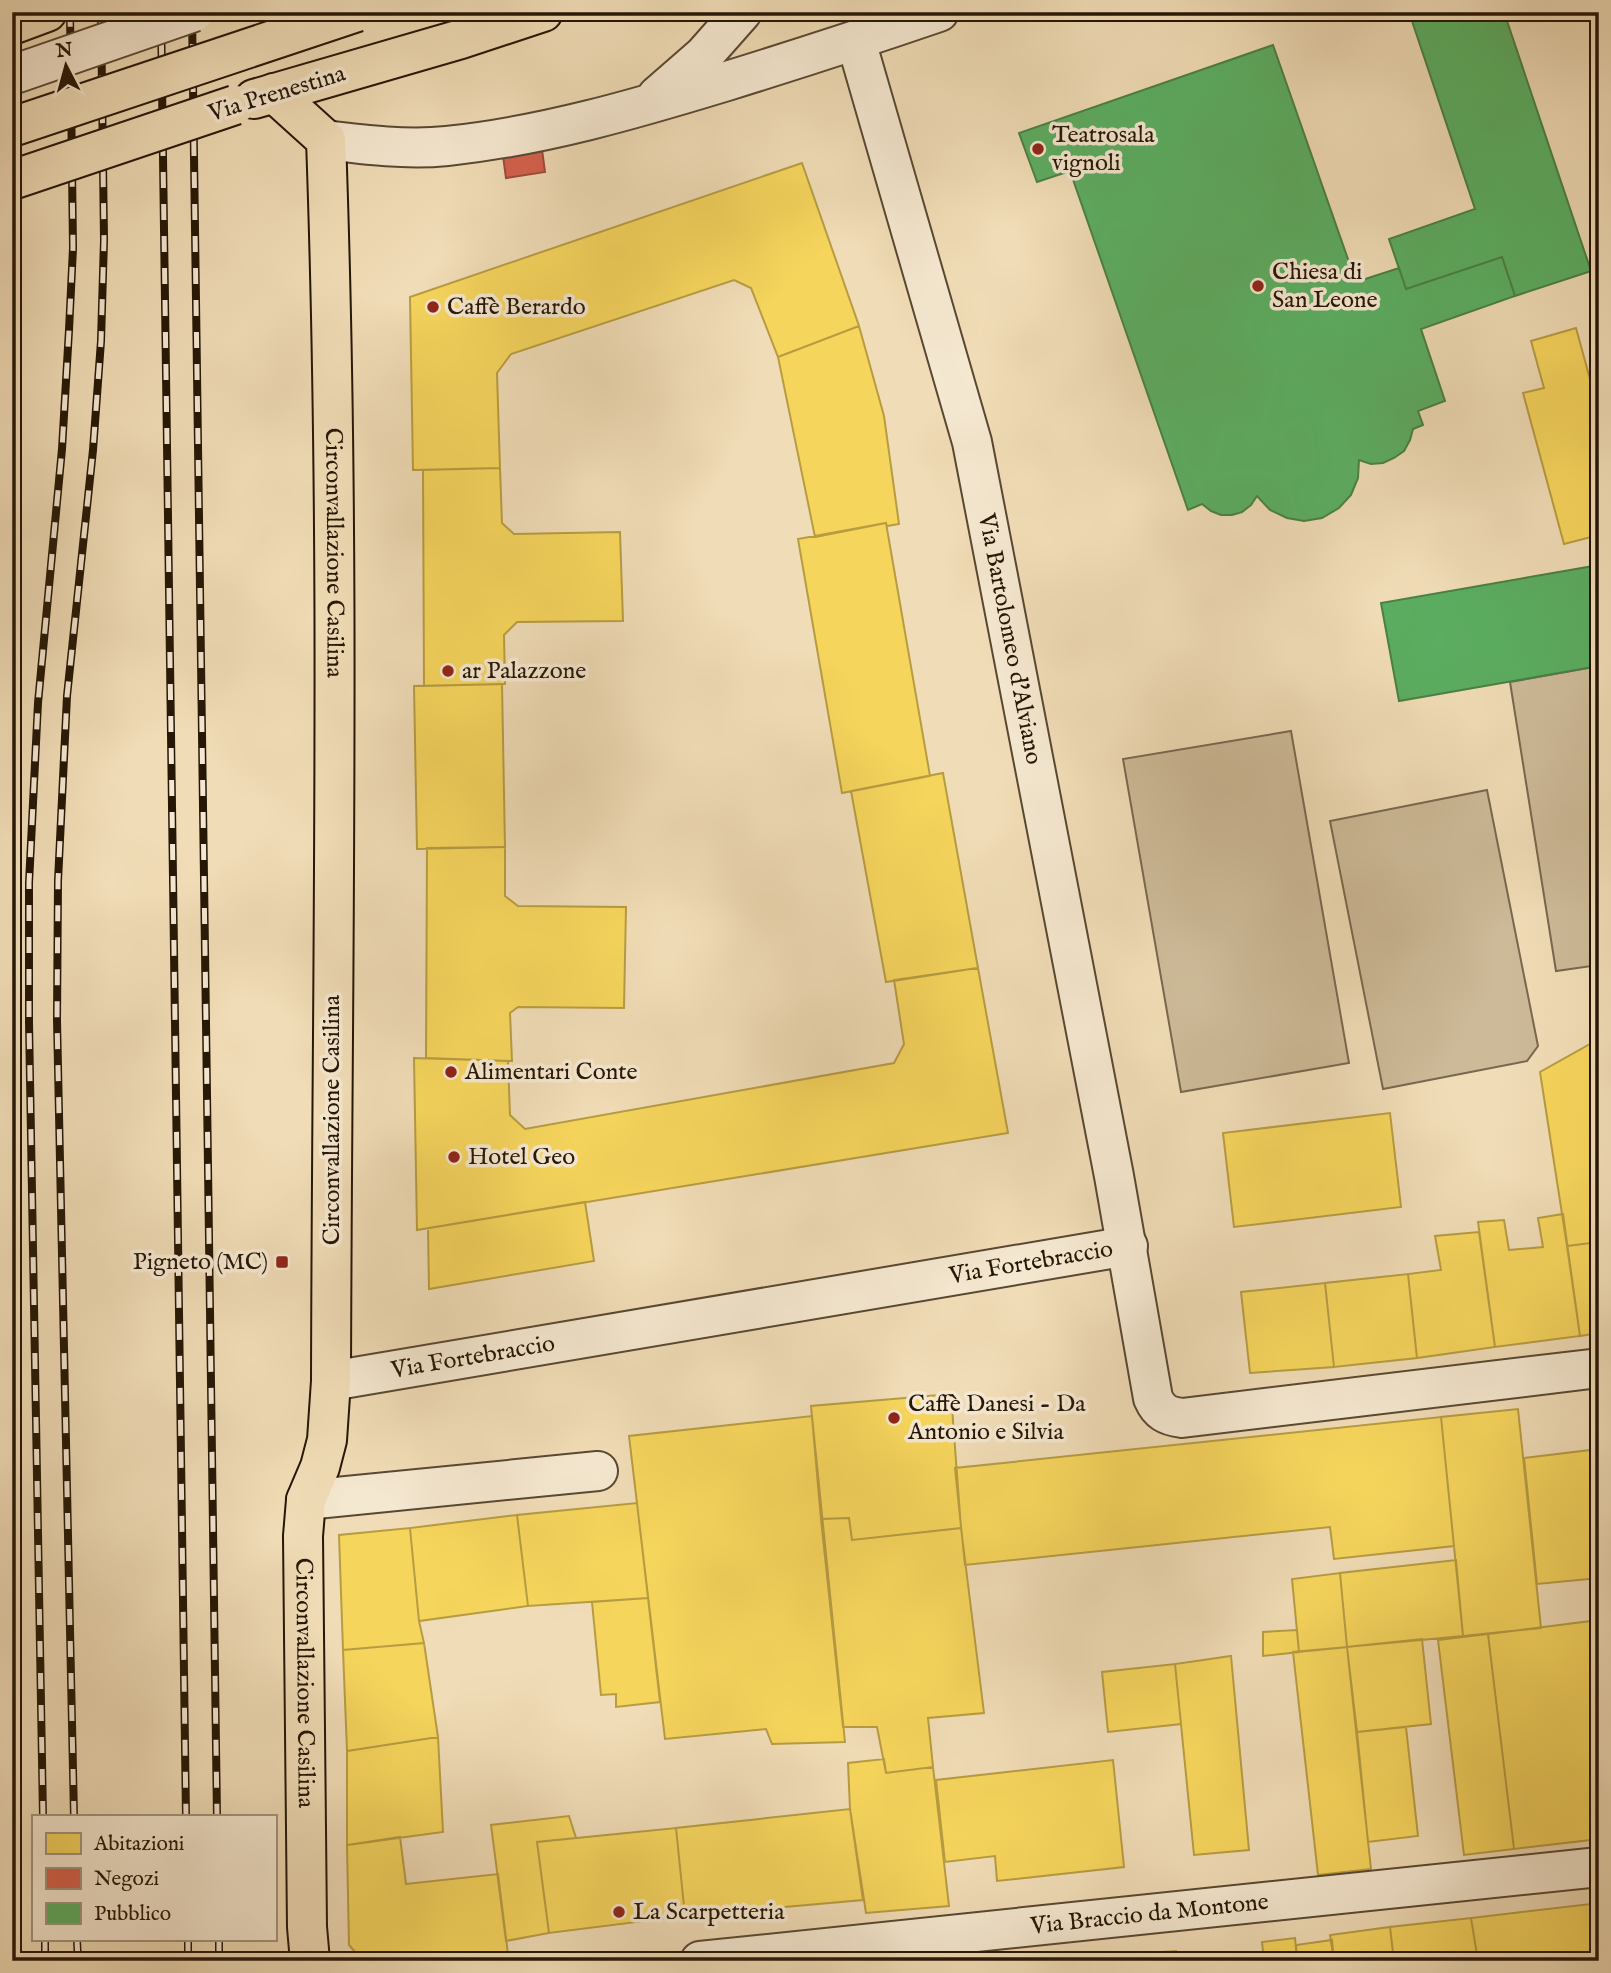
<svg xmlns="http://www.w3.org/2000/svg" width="1611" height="1973" viewBox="0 0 1611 1973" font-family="'IM FELL English',serif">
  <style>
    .green { fill: #cdba98; stroke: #79684f; stroke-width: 2 }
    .homes { fill: #f6d55c; stroke: #b79c42; stroke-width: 2 }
    .shops { fill: #d6604d; stroke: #a14a38; stroke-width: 2 }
    .public { fill: #5aae61; stroke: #4a8046; stroke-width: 2 }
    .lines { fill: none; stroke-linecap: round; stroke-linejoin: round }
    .minor-casing { stroke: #584832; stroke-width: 42 }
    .major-casing { stroke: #251606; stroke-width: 42 }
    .highway-casing { stroke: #251606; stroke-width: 42 }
    .minor { stroke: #f5e8d0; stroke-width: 38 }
    .major { stroke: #f0dcb6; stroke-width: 38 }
    .highway { stroke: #f0dcb6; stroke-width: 38 }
    .tram { stroke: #251606; stroke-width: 2 }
    .rail-casing { stroke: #251606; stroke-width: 8 }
    .rail { stroke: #f5e8d0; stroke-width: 5; stroke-dasharray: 16; stroke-linecap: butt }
    .minor-bridge-casing { stroke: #584832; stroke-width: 42; stroke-linecap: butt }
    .major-bridge-casing { stroke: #251606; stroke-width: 42; stroke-linecap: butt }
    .highway-bridge-casing { stroke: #251606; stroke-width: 42; stroke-linecap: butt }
    .minor-bridge { stroke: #f5e8d0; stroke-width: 38 }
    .major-bridge { stroke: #f0dcb6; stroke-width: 38 }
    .highway-bridge { stroke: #f0dcb6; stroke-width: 38 }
    .poi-dot { fill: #8f2418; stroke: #f5e8d0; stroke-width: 2.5 }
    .labels { text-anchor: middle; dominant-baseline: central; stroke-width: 7; stroke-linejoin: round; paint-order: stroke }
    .street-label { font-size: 24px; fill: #251606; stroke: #f5e8d0 }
    .poi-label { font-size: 24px; fill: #251606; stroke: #f5e8d0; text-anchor: start }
  </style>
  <rect width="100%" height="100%" fill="#f0dcb6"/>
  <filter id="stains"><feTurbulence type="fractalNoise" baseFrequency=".00286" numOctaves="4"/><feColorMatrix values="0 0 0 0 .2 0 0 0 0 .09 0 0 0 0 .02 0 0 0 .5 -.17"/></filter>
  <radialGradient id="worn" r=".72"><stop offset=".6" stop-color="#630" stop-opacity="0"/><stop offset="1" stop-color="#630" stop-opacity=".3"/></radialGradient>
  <path class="green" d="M 1599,666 L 1599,965 L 1556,971 L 1510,682 Z
    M 1291,731 L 1349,1063 L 1181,1092 L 1123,759 Z
    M 1487,790 L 1538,1046 L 1527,1061 L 1383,1089 L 1330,821 Z"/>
  <path class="homes" d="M 802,163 L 859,326 L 778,357 L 751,288 L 734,280 L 511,354 L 497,373 L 500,468 L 413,470 L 410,297 Z
    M 859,326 L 884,416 L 899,524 L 887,526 L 886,523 L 815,537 L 778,357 Z
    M 1576,328 L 1599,412 L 1599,535 L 1564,544 L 1523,393 L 1544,388 L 1531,341 Z
    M 500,468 L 502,523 L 514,534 L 620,532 L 623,621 L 517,622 L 504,635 L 505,684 L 424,686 L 423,470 Z
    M 886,523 L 930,776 L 842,793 L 798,539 Z
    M 502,684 L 505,847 L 417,849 L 414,686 Z
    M 943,773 L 978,968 L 886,982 L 851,791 Z
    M 505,847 L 505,896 L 518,906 L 626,907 L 624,1008 L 518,1007 L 510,1013 L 512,1061 L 426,1058 L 427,848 Z
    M 978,968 L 1008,1133 L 417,1230 L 414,1058 L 508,1061 L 510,1115 L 525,1129 L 894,1063 L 904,1044 L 894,980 Z
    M 1599,1039 L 1599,1242 L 1567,1246 L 1540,1072 Z
    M 1390,1113 L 1401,1207 L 1234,1227 L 1223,1133 Z
    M 585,1202 L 594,1261 L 429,1289 L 428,1228 Z
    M 1563,1214 L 1580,1336 L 1495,1347 L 1478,1222 L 1504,1220 L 1509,1250 L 1543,1247 L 1538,1218 Z
    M 1479,1232 L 1495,1347 L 1417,1358 L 1408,1274 L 1441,1270 L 1435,1236 Z
    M 1599,1242 L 1599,1333 L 1580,1336 L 1567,1246 Z
    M 1408,1274 L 1417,1358 L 1334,1367 L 1325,1283 Z
    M 1325,1283 L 1334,1367 L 1250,1373 L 1241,1292 Z
    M 951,1394 L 961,1528 L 852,1540 L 849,1518 L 821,1519 L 811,1406 Z
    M 1518,1409 L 1541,1628 L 1463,1636 L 1441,1417 Z
    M 812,1416 L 845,1742 L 772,1744 L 766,1729 L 665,1739 L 629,1436 Z
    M 1441,1417 L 1454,1546 L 1334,1559 L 1330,1527 L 965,1565 L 955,1468 Z
    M 1599,1449 L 1599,1578 L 1537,1584 L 1524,1458 Z
    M 637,1503 L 648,1598 L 528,1606 L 517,1515 Z
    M 517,1515 L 528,1606 L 419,1621 L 410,1528 Z
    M 849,1518 L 852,1540 L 961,1528 L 984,1713 L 928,1718 L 933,1767 L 886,1773 L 877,1727 L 843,1727 L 821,1519 Z
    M 410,1528 L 419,1621 L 424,1643 L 343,1650 L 339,1535 Z
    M 1456,1560 L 1463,1636 L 1347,1647 L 1340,1573 Z
    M 1340,1573 L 1347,1647 L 1299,1652 L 1292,1579 Z
    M 648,1598 L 660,1702 L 616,1707 L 616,1694 L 601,1695 L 592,1602 Z
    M 1599,1620 L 1599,1839 L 1514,1849 L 1488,1634 Z
    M 1297,1630 L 1299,1652 L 1263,1656 L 1263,1632 Z
    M 1488,1634 L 1514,1849 L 1464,1855 L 1438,1640 Z
    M 1422,1639 L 1431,1724 L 1357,1732 L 1347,1647 Z
    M 424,1643 L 438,1737 L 347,1751 L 343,1650 Z
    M 1347,1647 L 1371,1869 L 1318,1875 L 1293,1652 Z
    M 1231,1656 L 1249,1850 L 1194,1855 L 1175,1664 Z
    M 1175,1664 L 1181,1724 L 1108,1732 L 1102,1672 Z
    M 1406,1727 L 1418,1836 L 1368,1842 L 1357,1732 Z
    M 438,1737 L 443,1832 L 347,1845 L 347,1751 Z
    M 884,1759 L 886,1773 L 933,1767 L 949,1906 L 866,1913 L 850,1809 L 848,1763 Z
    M 1113,1760 L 1124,1867 L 997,1881 L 995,1856 L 945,1862 L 936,1780 Z
    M 850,1809 L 863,1900 L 685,1916 L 676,1828 Z
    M 569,1816 L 576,1838 L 537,1842 L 549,1933 L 506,1941 L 491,1825 Z
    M 676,1828 L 685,1916 L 549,1933 L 537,1842 Z
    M 400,1837 L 406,1884 L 498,1874 L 508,1954 L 436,1961 L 363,1961 L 349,1945 L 347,1845 Z
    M 1599,1903 L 1599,1961 L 1478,1961 L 1471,1918 Z
    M 1471,1918 L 1478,1961 L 1394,1961 L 1390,1927 Z
    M 1390,1927 L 1394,1961 L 1334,1961 L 1330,1935 Z
    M 1295,1938 L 1297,1961 L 1264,1961 L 1262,1942 Z
    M 1332,1940 L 1334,1961 L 1297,1961 L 1296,1945 Z
    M 1176,1951 L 1176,1961 L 1105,1961 L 1104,1956 Z
    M 1263,1954 L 1264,1961 L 1207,1961 Z
    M 1104,1956 L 1105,1961 L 1052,1961 Z"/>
  <path class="shops" d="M 541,142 L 545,172 L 506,178 L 502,148 Z"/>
  <path class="public" d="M 1409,12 L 1504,12 L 1591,271 L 1515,296 L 1502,257 L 1406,289 L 1389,239 L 1475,209 Z
    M 1273,45 L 1356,282 L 1399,268 L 1406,289 L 1502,257 L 1515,296 L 1421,329 L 1445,401 L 1418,411 L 1423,425 L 1413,429 L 1410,440 L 1404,451 L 1394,458 L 1383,463 L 1371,464 L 1359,460 L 1358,478 L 1351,495 L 1339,508 L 1322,518 L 1304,521 L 1287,518 L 1270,510 L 1257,496 L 1251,505 L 1242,512 L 1232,515 L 1221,515 L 1211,511 L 1202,504 L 1188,510 L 1070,171 L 1037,182 L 1019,133 Z
    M 1599,565 L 1599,666 L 1399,701 L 1381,603 Z"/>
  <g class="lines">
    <g class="minor-casing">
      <g id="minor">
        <path id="s1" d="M 856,41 L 972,442 L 1114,1176 L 1153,1398 C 1159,1412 1167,1416 1182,1418 L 1599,1368"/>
        <path d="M 657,96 L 704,55 L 742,12"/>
        <path d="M 326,140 C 366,145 407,150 447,146 C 543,136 635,109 727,81 C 798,59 869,36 939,12"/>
        <path id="s2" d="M 331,1381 L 1128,1246"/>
        <path d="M 306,1500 L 598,1471"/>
        <path id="s3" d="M 700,1961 L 1599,1867"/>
      </g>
    </g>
    <g class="major-casing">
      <g id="major">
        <path id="s4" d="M 274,93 L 326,140 C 341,553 332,967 331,1381 L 327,1440 L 320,1467 L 306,1500 L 303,1536 L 307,1927 L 310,1961"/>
        <path d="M 254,99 L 461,39 L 543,12"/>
      </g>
    </g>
    <g class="highway-casing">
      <path id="highway" d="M 12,25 L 47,12"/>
    </g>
    <use href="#minor" class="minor"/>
    <use href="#major" class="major"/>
    <use href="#highway" class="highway"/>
    <path class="tram" d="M 12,66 L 167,12
      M 12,85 L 224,12"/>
    <g class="rail-casing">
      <path id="rail" d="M 161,12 L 186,1817
        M 192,12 L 217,1817
        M 43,1817 L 29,1022 L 29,883 L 38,703 L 62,449 L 69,330 L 73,248 L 70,12
        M 74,1817 L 57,1020 L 58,881 L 67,696 L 93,450 L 101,341 L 104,240 L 101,12
        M 45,1940 L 45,1961
        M 77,1940 L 78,1961
        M 188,1940 L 188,1961
        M 219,1940 L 219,1961"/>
    </g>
    <use href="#rail" class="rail"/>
    <g class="minor-bridge-casing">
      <path id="minor-bridge" d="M 12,75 L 194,12"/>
    </g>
    <g class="major-bridge-casing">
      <path id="major-bridge" d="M 12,180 L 235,105"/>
    </g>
    <g class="highway-bridge-casing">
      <path id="highway-bridge" d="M 12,127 L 357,12"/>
    </g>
    <use href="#minor-bridge" class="minor-bridge"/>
    <use href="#major-bridge" class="major-bridge"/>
    <use href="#highway-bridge" class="highway-bridge"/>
  </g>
  <g class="poi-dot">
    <circle cx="1038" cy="149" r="7"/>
    <circle cx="1258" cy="286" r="7"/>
    <circle cx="433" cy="307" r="7"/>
    <circle cx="448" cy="671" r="7"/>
    <circle cx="451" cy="1072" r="7"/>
    <circle cx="454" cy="1157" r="7"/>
    <rect x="275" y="1255" width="14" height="14" rx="3.5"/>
    <circle cx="894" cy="1418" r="7"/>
    <circle cx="619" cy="1912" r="7"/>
  </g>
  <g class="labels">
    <g class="street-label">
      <text transform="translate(277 94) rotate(-17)">Via Prenestina</text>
      <text stroke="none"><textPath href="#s4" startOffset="483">Circonvallazione Casilina</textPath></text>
      <text stroke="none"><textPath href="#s1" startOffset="618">Via Bartolomeo d'Alviano</textPath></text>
      <text transform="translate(332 1120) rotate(-90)">Circonvallazione Casilina</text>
      <text stroke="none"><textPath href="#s2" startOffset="710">Via Fortebraccio</textPath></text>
      <text stroke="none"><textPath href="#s2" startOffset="144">Via Fortebraccio</textPath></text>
      <text stroke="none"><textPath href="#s4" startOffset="1617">Circonvallazione Casilina</textPath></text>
      <text stroke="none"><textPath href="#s3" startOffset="452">Via Braccio da Montone</textPath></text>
    </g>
    <g class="poi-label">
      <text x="1052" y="135">Teatrosala<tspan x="1052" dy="28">vignoli</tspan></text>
      <text x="1272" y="272">Chiesa di<tspan x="1272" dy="28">San Leone</tspan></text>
      <text x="447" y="307">Caffè Berardo</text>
      <text x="462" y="671">ar Palazzone</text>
      <text x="465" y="1072">Alimentari Conte</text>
      <text x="468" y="1157">Hotel Geo</text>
      <text x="268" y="1262" text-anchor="end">Pigneto (MC)</text>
      <text x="908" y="1404">Caffè Danesi - Da<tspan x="908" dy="28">Antonio e Silvia</tspan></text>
      <text x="633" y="1912">La Scarpetteria</text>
    </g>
  </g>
  <rect width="1611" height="1973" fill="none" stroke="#f0dcb6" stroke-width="42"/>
  <rect x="14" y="14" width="1583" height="1945" fill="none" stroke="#251606" stroke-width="3.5"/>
  <rect x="21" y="21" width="1569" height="1931" fill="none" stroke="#251606" stroke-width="2"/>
  <rect x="32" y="1815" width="245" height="126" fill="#f5e8d0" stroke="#a2947f" stroke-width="2"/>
  <rect x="46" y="1833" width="35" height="21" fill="#f6d55c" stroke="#a2947f" stroke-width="2"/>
  <text x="94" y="1850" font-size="21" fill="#251606">Abitazioni</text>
  <rect x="46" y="1868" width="35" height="21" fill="#d6604d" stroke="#a2947f" stroke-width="2"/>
  <text x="94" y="1885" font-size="21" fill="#251606">Negozi</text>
  <rect x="46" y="1903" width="35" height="21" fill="#5aae61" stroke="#a2947f" stroke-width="2"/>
  <text x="94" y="1920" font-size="21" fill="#251606">Pubblico</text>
  <g transform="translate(66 66) rotate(354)" stroke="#f5e8d0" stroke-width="5" paint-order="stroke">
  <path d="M0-5L12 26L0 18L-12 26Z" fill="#251606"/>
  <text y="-10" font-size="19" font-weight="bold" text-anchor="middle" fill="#251606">N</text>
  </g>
  <rect width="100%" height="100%" filter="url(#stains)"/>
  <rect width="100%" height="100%" fill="url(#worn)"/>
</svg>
